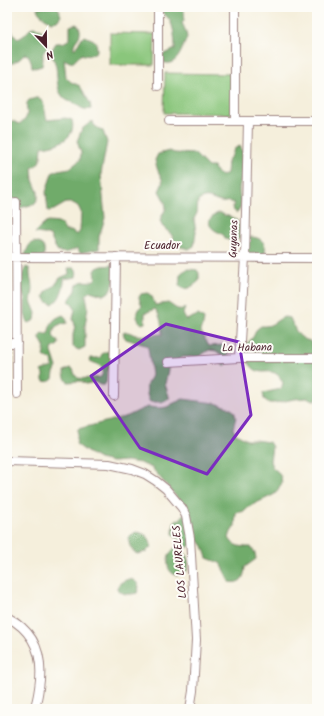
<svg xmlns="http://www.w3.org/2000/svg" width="324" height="716" viewBox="0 0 324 716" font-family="Kalam,sans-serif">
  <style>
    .green { fill: #8ac67b; stroke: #6a7253 }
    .forest { fill: #6fab6b; stroke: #5c654b }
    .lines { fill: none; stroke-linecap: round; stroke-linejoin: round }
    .minor-casing { stroke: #a08784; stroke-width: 10 }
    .minor { stroke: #fff; stroke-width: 8 }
    .marked { fill: #7b2cbf; fill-opacity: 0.2; stroke: #7b2cbf; stroke-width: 3; stroke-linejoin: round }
    .labels { text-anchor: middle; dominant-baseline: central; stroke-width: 4; stroke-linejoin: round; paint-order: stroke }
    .street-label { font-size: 11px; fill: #4a1f2b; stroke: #fdfcf7 }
  </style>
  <rect width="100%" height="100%" fill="#fdfcf7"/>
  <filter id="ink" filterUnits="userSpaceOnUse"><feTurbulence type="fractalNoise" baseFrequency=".025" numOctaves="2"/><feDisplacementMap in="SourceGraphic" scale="8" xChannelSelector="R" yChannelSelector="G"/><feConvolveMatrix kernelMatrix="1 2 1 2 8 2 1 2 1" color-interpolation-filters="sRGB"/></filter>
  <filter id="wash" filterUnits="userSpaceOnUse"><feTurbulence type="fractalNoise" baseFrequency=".012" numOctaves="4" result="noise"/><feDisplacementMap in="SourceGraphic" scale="16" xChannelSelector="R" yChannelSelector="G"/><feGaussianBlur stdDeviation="0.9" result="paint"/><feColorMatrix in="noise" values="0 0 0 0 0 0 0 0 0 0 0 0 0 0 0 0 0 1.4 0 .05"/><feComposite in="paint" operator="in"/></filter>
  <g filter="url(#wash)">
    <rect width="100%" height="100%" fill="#f5efdc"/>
    <path class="green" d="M 110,33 L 155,34 L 154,65 L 110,65 Z
      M 165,73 L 232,74 L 231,114 L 164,113 Z"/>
    <path class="forest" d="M 50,7 L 58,7 L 61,16 L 57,21 L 51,22 C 46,18 38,15 37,8 Z
      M 158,7 L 184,7 C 183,13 187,18 182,23 C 184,27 187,33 187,38 C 186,41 184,44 183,47 C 180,55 174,67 163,62 L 162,56 L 163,54 L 169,52 L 175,49 C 175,41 174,26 169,19 C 166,15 161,12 158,7 Z
      M 76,24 L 79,26 C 84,39 72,39 74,49 C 79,46 79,39 84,36 C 94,40 97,39 97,51 C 92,55 87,57 82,54 C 72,61 76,66 64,59 L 66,77 L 71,82 L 80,86 L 90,103 L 91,109 C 81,110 82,108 74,103 C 72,102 70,102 68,101 C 55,93 58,79 56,67 C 54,56 48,54 56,43 L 63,43 L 70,39 L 70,26 Z
      M 33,27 C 40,28 49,33 43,41 C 51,45 47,48 43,53 L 43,60 L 42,66 L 35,68 L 32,67 C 31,62 31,59 28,55 L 25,54 L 20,59 L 9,65 L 7,63 L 7,31 L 11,30 L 18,39 C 27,35 26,31 33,27 Z
      M 36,98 L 39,98 L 42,100 C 45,107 45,113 47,120 L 66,118 L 72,120 C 77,139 57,145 42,147 C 41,157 42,163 32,168 L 33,180 L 38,192 L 38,199 L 34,204 L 20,208 L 12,208 L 7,204 L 7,153 C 15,146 13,140 7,132 L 7,122 L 13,121 L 19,124 C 34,116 22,107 29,100 C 30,100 35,98 36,98 Z
      M 92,121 L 95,126 L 103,131 L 107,142 L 101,174 L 105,218 L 99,237 L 99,249 L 80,253 L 77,248 C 71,252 64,254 57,251 L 50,236 L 43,234 L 35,233 L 42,226 L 47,222 C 57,223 61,221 65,231 L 71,231 L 77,235 L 80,231 L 81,212 L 78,206 L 73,203 L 66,203 L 54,210 L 48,211 L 46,192 L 52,173 L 58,170 L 70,168 L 80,160 L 81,153 L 77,141 L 82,129 Z
      M 240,146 C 245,155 244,167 242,177 C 241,181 239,185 239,189 C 239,200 245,203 237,213 L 232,209 L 234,203 C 226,200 227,203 221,202 C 211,200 208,194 198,201 L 197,213 L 194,219 L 196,232 L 194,246 L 189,249 L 177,246 L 171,234 L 162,226 L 160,220 L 166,208 L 165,202 L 159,191 C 164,181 163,181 159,173 C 157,169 156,164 155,160 L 158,154 L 169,151 L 175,153 L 195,154 L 208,167 L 214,167 L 216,172 L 222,176 L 227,173 L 228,160 L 232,155 L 234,149 Z
      M 218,213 C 224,213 219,212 224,215 C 227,216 230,216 233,218 C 239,220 241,228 240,234 C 240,236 240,238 237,239 C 235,241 231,241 228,240 C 225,239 224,235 222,234 C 220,233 218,232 216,231 C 206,225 208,218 218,213 Z
      M 250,237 C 263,237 268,245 264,256 L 254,262 L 245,249 L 247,239 Z
      M 34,242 C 43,244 45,246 44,255 L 36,261 L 29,261 L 25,256 C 27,250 28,244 34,242 Z
      M 113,265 L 115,280 L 109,292 L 106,294 L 103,295 L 90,291 L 86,295 L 88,307 L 85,326 L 85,347 L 79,350 L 73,347 L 73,335 L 75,325 L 73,319 L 75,309 L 72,303 L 69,302 C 71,295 74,295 76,290 C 77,287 75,286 78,284 C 84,278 91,285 96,278 L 95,271 L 97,268 L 102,266 Z
      M 26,267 L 29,268 L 30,271 L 30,275 L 33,290 L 31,301 L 36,313 L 35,320 L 29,323 L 27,321 L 25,314 L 25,300 L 20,287 L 20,283 L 21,277 Z
      M 68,268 L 75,268 C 77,271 77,273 76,277 L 64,279 C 65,283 61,296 58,299 C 58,300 54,303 53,304 L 47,302 L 44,296 L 47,291 L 55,285 L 60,278 L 69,274 Z
      M 188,269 L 197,270 L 199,273 L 199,281 C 193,286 185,293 179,285 C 181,275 177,274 188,269 Z
      M 147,293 C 153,295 153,300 155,305 L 168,303 C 174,306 177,312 185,308 L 183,314 L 186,320 L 198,315 L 204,319 L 203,325 L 200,330 L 209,346 L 222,345 L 227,349 L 229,361 L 225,366 L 220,362 L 221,355 L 216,351 L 209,350 L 198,357 L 183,357 L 169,365 L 165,384 L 169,396 L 169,399 L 163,402 L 150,402 C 147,398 146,389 147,384 C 148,381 151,379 152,375 L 148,348 L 145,345 L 126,339 L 124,336 L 123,333 C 129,330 131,334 136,335 C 144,336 153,335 160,334 L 162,335 C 162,326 161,316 155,309 L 145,313 L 145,323 L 142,324 C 136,320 134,310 142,306 C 141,302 139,300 139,297 L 141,294 Z
      M 63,315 C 66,317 67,319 67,323 C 57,325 54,325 53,336 L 57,340 L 59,344 L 52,349 L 52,352 L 57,367 L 54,373 L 53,379 C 50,382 47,382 43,381 L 43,374 L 41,371 L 43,370 L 53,367 L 52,360 L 43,356 C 44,353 45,349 44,346 C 42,340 37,340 42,333 L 45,334 L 48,334 C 51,323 52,319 63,315 Z
      M 284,317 L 290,318 C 295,329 297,338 310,341 L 317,355 L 317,400 L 314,400 L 308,398 L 294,399 L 275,403 L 269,403 L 264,399 L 263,393 L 281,389 L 283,383 C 281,379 279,375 275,373 C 270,371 266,372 262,372 C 249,371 245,356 245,345 C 251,340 254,337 256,330 L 261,326 C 273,327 274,321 284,317 Z
      M 108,351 L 111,360 L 107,372 L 106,383 L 104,385 L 100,385 L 95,382 L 86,384 L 81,381 L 68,382 C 65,379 64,376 64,371 L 70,368 L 73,369 C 74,372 75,376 78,378 C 82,379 97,378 101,377 C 106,367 99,365 90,361 L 91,358 L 100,358 L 102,354 Z
      M 183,399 L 215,403 L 228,407 L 234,411 L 236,417 L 233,429 L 236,434 L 247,440 L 254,440 L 269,442 L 272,447 L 270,461 L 272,467 L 277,471 L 281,477 L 282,483 L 275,494 L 269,497 L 250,506 L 245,511 L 236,513 L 235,526 L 231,532 L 229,538 C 234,547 241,547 251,547 L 255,553 L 256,559 L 245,567 C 244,579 241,584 229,582 L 224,569 L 220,563 L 207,558 L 203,546 L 199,541 L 186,548 L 173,534 L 174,522 L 180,519 L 189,509 L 179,500 L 152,468 L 140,463 L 127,461 L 112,462 L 99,459 L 87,452 L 76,444 L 78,429 L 128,416 L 142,409 L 148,407 L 160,408 L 167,407 L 172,404 Z
      M 136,532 C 145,533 151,537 151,547 L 146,552 L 137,554 C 129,549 124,536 136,532 Z
      M 177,547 C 183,549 190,558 188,566 C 188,568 187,570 186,572 C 183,573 180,575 176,575 C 163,571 167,551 177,547 Z
      M 129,579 C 134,580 137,581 139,587 L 137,593 C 129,595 123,595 117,589 C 118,583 123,581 129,579 Z"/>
  </g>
  <g filter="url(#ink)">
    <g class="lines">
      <g class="minor-casing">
        <path id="minor" d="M 158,7 L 158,86
          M 169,121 L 317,121
          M 235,121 L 235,7
          M 16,202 L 17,394
          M 7,257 L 317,258
          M 7,343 L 17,343
          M 239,358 L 245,257 L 248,121
          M 168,362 L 239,358 L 317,358
          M 114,396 L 116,257
          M 7,461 L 109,464 L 132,469 L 145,474 L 156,481 L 166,489 L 182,508 L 186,516 L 190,538 L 196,640 L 193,691 L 190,709
          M 7,617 C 36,632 44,657 39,688 C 38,695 37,702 34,709"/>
      </g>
      <use href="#minor" class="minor"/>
    </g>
  </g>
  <path class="marked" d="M 166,324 L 239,342 L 251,415 L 207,474 L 140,448 L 91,376 Z"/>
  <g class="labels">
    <g class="street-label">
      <text transform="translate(234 239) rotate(-88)">Guyanas</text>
      <text x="162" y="246">Ecuador</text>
      <text transform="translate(247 348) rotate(-1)">La Habana</text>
      <text transform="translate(180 562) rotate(-95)">LOS LAURELES</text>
    </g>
  </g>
  <rect width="324" height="716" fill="none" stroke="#fdfcf7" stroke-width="24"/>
  <g transform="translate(46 46) rotate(158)" stroke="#fdfcf7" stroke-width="3" paint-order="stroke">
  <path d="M0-3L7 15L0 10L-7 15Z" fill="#4a1f2b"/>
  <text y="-6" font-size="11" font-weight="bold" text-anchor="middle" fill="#4a1f2b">N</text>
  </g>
</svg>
